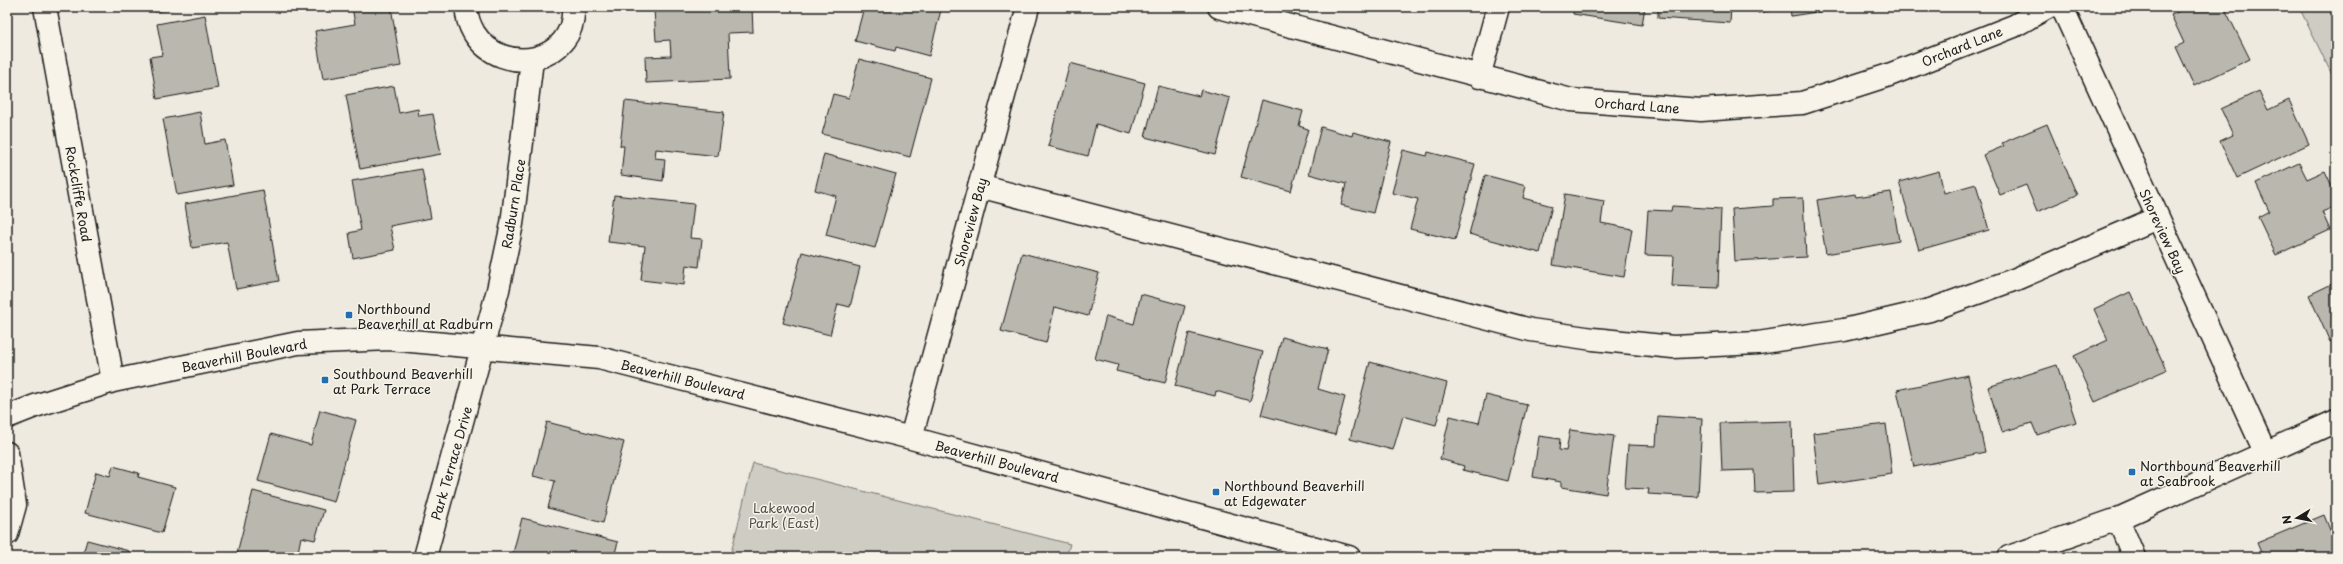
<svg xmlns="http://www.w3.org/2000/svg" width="2343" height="564" viewBox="0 0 2343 564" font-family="'Playpen Sans',sans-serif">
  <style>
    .green { fill: #cfccc3; stroke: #767470 }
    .building { fill: #bab7af; stroke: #1c1c1c }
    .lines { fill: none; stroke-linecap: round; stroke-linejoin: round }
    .minor-casing { stroke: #1c1c1c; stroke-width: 25 }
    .minor { stroke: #f7f3e8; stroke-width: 22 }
    .poi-dot { fill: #1f6fb2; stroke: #f7f3e8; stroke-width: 1.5 }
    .labels { text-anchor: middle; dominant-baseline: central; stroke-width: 3; stroke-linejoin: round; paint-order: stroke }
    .street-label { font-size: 13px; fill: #1c1c1c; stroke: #f7f3e8 }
    .poi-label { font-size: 13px; fill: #1c1c1c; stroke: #f7f3e8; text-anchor: start }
    .park-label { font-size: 13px; fill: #52514e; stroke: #f7f3e8 }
  </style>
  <rect width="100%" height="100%" fill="#eeeae0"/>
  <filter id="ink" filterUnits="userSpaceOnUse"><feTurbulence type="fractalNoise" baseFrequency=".025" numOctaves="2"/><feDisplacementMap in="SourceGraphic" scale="8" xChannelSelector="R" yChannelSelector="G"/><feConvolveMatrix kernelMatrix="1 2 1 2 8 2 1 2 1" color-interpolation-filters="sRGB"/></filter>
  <g filter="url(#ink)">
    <path class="green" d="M 2299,7 L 2336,7 L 2336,83 Z
      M 753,463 L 1070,544 L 1066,557 L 730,557 Z"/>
    <path class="building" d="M 154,7 L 182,7 L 155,12 Z
      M 352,7 L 391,7 L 401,66 L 323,79 L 315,31 L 355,24 Z
      M 693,7 L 752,7 L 753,32 L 728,33 L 730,79 L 646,83 L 645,57 L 671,56 L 670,40 L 656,41 L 654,9 Z
      M 864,7 L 929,7 L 941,10 L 929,56 L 896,47 L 895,51 L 855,41 Z
      M 1574,7 L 1645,7 L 1642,25 L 1573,14 Z
      M 1658,7 L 1731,7 L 1730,23 L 1658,18 Z
      M 1757,7 L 1836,7 L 1836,9 L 1791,16 L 1790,7 L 1758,13 Z
      M 2188,7 L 2224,7 L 2250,59 L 2194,86 L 2176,47 L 2184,43 L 2171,15 Z
      M 205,15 L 218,88 L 157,99 L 150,57 L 163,55 L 157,24 Z
      M 859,59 L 931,78 L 910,157 L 822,134 L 833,94 L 849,98 Z
      M 1070,63 L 1145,83 L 1131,134 L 1096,124 L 1088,156 L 1048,146 Z
      M 394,86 L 399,113 L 418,109 L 419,116 L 433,114 L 441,154 L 360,169 L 346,95 Z
      M 1158,86 L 1199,96 L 1201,90 L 1230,98 L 1215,155 L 1145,137 Z
      M 2259,91 L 2268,110 L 2289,100 L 2309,144 L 2237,178 L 2220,141 L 2233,135 L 2221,109 Z
      M 1262,100 L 1303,111 L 1299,126 L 1308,129 L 1291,191 L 1241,177 Z
      M 625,101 L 724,112 L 718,156 L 656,149 L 655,158 L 665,159 L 663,181 L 621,175 L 624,146 L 620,146 Z
      M 200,112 L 205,144 L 225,140 L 233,185 L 177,195 L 163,119 Z
      M 2047,124 L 2077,195 L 2037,212 L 2026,185 L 2000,195 L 1983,155 L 2004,146 L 2002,143 Z
      M 1321,127 L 1352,136 L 1353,132 L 1391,142 L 1373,213 L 1341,205 L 1346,184 L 1309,174 Z
      M 1403,150 L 1427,156 L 1428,152 L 1475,164 L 1455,240 L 1410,229 L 1418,199 L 1392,193 Z
      M 824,154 L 896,174 L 875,248 L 826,235 L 836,196 L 815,190 Z
      M 2299,163 L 2307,179 L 2325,171 L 2336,195 L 2336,206 L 2322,212 L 2330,230 L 2276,255 L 2258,217 L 2269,211 L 2256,183 Z
      M 422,169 L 431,218 L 390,226 L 395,250 L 353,258 L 349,233 L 361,230 L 352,181 Z
      M 1939,171 L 1944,193 L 1976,184 L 1989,230 L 1919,250 L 1899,182 Z
      M 1485,175 L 1526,186 L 1523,198 L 1552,206 L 1540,253 L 1469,234 Z
      M 263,190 L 279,281 L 236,289 L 227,242 L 192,248 L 185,204 Z
      M 1891,192 L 1899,241 L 1826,254 L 1817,200 L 1855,194 L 1856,197 Z
      M 1565,194 L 1604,201 L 1601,223 L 1632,229 L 1624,277 L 1553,265 Z
      M 614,195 L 694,204 L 690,238 L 702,239 L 699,267 L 686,265 L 684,285 L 641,280 L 645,246 L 608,242 Z
      M 1803,198 L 1806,257 L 1735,261 L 1732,209 L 1773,206 L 1773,199 Z
      M 1672,206 L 1721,209 L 1718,288 L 1672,286 L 1674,256 L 1645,255 L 1648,210 L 1671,211 Z
      M 802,252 L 860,267 L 850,307 L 838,304 L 830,335 L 783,323 Z
      M 1022,253 L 1099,273 L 1088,316 L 1055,307 L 1046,343 L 1001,331 Z
      M 2336,282 L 2336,339 L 2330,342 L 2309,295 Z
      M 2130,292 L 2166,370 L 2095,402 L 2074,356 L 2108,340 L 2094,309 Z
      M 1141,294 L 1185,306 L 1165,383 L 1116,371 L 1118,365 L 1095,359 L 1106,316 L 1134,324 Z
      M 1189,333 L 1263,352 L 1250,401 L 1216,391 L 1215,396 L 1175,386 Z
      M 1282,337 L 1328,349 L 1318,389 L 1345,397 L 1335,435 L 1261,415 Z
      M 1370,362 L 1447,383 L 1436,425 L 1403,416 L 1393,450 L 1350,439 Z
      M 2057,365 L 2076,422 L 2037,435 L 2032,423 L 2002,432 L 1988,387 Z
      M 1968,375 L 1985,452 L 1914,467 L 1897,390 Z
      M 1486,395 L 1527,405 L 1508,481 L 1463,470 L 1464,466 L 1440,459 L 1450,416 L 1479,423 Z
      M 320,410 L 356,420 L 334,502 L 258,481 L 271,434 L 311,445 Z
      M 1658,416 L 1702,419 L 1698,497 L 1648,494 L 1649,489 L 1625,488 L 1628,445 L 1656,446 Z
      M 1792,421 L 1794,492 L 1755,493 L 1754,470 L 1722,471 L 1720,423 Z
      M 547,422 L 624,442 L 603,523 L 548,508 L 555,481 L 533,476 Z
      M 1886,424 L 1892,474 L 1819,485 L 1813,433 Z
      M 1570,430 L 1614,436 L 1606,494 L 1561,487 L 1561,482 L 1533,477 L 1539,436 L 1560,439 L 1559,450 L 1566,451 Z
      M 113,466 L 139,473 L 138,477 L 175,487 L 162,533 L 85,513 L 96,472 L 110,476 Z
      M 253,491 L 324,510 L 315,540 L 301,537 L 298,552 L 319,557 L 236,557 Z
      M 2324,515 L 2336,545 L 2336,557 L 2263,557 L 2257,543 Z
      M 522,518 L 618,542 L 614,557 L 512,557 Z
      M 87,540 L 129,551 L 127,557 L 82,557 Z"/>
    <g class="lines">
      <g class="minor-casing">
        <path id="minor" d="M 45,7 L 113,381
          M 467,7 C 466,15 470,26 474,33 C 503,79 577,62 573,7
          M 1219,7 L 1571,100 L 1701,110 L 1802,103 L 1889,75 L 2014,26 L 2048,7
          M 2062,7 L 2266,454
          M 1479,77 L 1498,7
          M 979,186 L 1531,330 L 1593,339 L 1673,347 L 1758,343 L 1844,330 L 1930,310 L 2016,279 L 2157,218
          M 7,417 L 35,406 L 113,381 L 298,343 L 389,339 L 599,358 L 911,438 L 1349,557
          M 911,438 L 1028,7
          M 7,453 L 15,505 L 7,534
          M 2118,519 L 2134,557
          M 425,557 L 498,290 L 512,224 L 532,60
          M 2009,557 L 2118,519 L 2336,421"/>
      </g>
      <use href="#minor" class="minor"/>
    </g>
  </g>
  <g class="poi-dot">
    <rect x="345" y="311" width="8" height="8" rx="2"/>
    <rect x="321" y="376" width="8" height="8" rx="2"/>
    <rect x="2128" y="468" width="8" height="8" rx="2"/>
    <rect x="1212" y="488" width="8" height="8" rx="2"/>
  </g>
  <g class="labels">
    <g class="street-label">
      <text transform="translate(1962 46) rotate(-22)">Orchard Lane</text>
      <text transform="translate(1637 105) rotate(4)">Orchard Lane</text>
      <text transform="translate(79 194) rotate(80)">Rockcliffe Road</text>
      <text transform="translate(513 204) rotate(-81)">Radburn Place</text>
      <text transform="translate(970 222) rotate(-75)">Shoreview Bay</text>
      <text transform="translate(2163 231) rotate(65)">Shoreview Bay</text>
      <text transform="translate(244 355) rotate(-11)">Beaverhill Boulevard</text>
      <text transform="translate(683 379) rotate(14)">Beaverhill Boulevard</text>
      <text transform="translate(997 461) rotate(15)">Beaverhill Boulevard</text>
      <text transform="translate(451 463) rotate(-74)">Park Terrace Drive</text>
    </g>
    <g class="poi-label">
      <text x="357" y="308">Northbound<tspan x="357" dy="15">Beaverhill at Radburn</tspan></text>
      <text x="333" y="373">Southbound Beaverhill<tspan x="333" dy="15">at Park Terrace</tspan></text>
      <text x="2140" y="465">Northbound Beaverhill<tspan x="2140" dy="15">at Seabrook</tspan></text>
      <text x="1224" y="485">Northbound Beaverhill<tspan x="1224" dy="15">at Edgewater</tspan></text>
    </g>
    <g class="park-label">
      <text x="784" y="507">Lakewood<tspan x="784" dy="15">Park (East)</tspan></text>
    </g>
  </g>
  <rect width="2343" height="564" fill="none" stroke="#f7f3e8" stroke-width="24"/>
  <rect x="12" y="12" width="2319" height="540" fill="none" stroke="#1c1c1c" stroke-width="1.5" filter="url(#ink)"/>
  <g transform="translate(2297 518) rotate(260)" stroke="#f7f3e8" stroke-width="3" paint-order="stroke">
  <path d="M0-3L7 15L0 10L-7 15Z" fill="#1c1c1c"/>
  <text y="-6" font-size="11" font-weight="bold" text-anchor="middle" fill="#1c1c1c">N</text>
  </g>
</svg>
